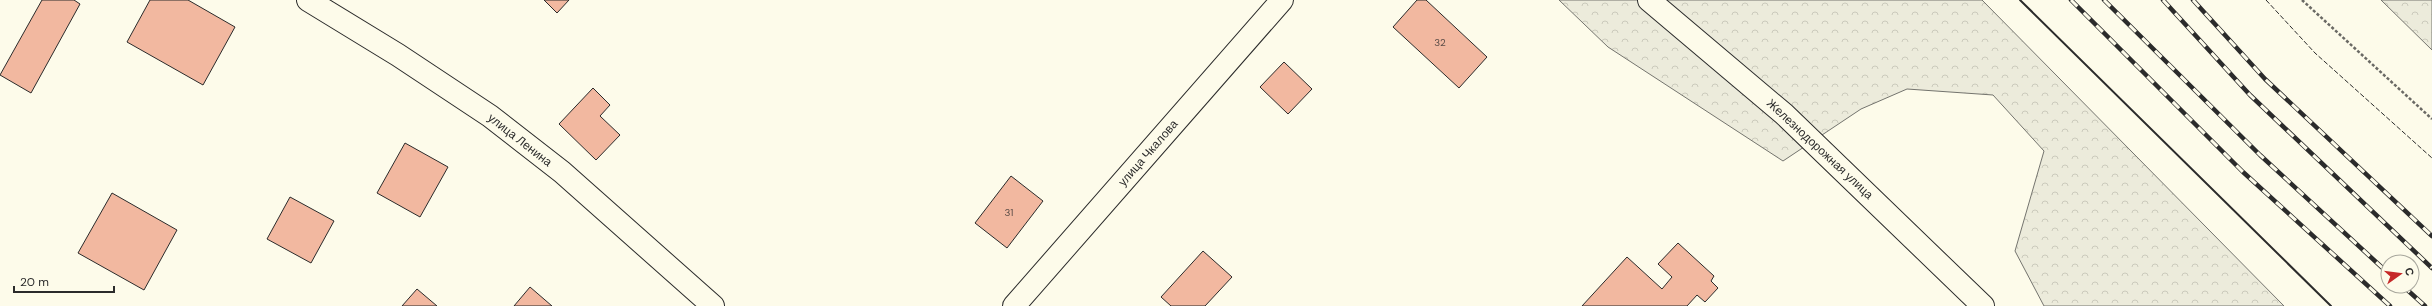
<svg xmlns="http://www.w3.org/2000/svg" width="2432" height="306" viewBox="0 0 2432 306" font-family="'DM Sans',sans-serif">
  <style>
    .forest { fill: url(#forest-crowns); stroke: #74746e }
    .building { fill: #f2b8a0; stroke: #2b2b2b }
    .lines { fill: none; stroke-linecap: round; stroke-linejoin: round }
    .minor-casing { stroke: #2b2b2b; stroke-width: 24 }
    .path { stroke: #6a6964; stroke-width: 2.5; stroke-dasharray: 3 2; stroke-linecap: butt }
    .minor { stroke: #fdfbea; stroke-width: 22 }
    .rail-casing { stroke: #2b2b2b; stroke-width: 4.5 }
    .rail { stroke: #fdfbea; stroke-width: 3; stroke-dasharray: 9; stroke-linecap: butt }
    .fence { stroke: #2b2b2b; stroke-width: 1; stroke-dasharray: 5 2; stroke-linecap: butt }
    .wall { stroke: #2b2b2b; stroke-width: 2 }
    .labels { text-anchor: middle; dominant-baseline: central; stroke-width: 3; stroke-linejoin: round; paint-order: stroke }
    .number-label { font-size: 10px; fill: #5d4e48 }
    .street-label { font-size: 12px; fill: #2b2b2b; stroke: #fdfbea }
  </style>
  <defs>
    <pattern id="forest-crowns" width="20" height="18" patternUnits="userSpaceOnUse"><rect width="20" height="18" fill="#ecebdb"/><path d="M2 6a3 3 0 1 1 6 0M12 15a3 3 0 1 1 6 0" fill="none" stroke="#cbcabc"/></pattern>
  </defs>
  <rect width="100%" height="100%" fill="#fdfbea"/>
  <path class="forest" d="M 1559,0 L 1982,0 L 2284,306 L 2044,306 L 2015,251 L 2044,151 L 1993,95 L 1907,89 L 1861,109 L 1783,161 L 1608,47 Z
    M 2381,0 L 2432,0 L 2432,50 Z"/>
  <path class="building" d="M 42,0 L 74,0 L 80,4 L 31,93 L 0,75 Z
    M 150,0 L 188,0 L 235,27 L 203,85 L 127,42 Z
    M 544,0 L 569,0 L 557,13 Z
    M 1417,0 L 1426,0 L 1487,57 L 1459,88 L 1393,27 Z
    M 1284,62 L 1312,89 L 1288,114 L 1260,87 Z
    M 593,88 L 610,105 L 600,116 L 620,135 L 596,160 L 559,124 Z
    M 405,143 L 448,167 L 420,217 L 377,193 Z
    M 1011,176 L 1043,201 L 1007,248 L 975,223 Z
    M 112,193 L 177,230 L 144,290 L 78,253 Z
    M 290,197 L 334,221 L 311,263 L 267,239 Z
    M 1678,243 L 1714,276 L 1711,281 L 1718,288 L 1705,302 L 1697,295 L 1687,306 L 1582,306 L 1627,257 L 1662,289 L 1672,277 L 1658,264 Z
    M 1203,251 L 1232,277 L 1205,306 L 1171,306 L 1161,297 Z
    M 530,287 L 552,306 L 514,306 Z
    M 417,289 L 437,306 L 402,306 Z"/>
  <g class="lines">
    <g class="minor-casing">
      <path id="minor" d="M 308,0 L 398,55 L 490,116 L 562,172 L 713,306
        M 1649,0 L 1784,114 L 1983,306
        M 1014,306 L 1282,0"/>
    </g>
    <path class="path" d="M 2302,0 L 2432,119"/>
    <use href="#minor" class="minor"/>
    <g class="rail-casing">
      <path id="rail" d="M 2071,0 L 2243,172 L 2390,306
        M 2104,0 L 2260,155 L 2388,273
        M 2163,0 L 2250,95 L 2432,268
        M 2193,0 L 2265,79 L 2432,236
        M 2403,286 L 2425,306"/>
    </g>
    <use href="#rail" class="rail"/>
    <path class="fence" d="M 2266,0 L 2315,53 L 2432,158"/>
    <path class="wall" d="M 2020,0 L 2331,306"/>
  </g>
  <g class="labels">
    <g class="number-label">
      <text x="1440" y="42">32</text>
      <text x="1009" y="212">31</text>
    </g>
    <g class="street-label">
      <text transform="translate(520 140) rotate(38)">улица Ленина</text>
      <text transform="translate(1820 149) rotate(43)">Железнодорожная улица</text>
      <text transform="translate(1148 153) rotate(-49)">улица Чкалова</text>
    </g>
  </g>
  <g transform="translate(2400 274) rotate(76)"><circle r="19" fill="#fdfbea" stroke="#a9a89e"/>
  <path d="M0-3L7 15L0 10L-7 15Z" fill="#c62828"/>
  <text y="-6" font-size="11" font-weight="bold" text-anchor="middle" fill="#2b2b2b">С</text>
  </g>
  <path d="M14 286v6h100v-6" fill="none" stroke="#2b2b2b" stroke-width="2"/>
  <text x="20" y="286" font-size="12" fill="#2b2b2b" stroke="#fdfbea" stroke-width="3" paint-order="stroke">20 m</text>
</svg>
